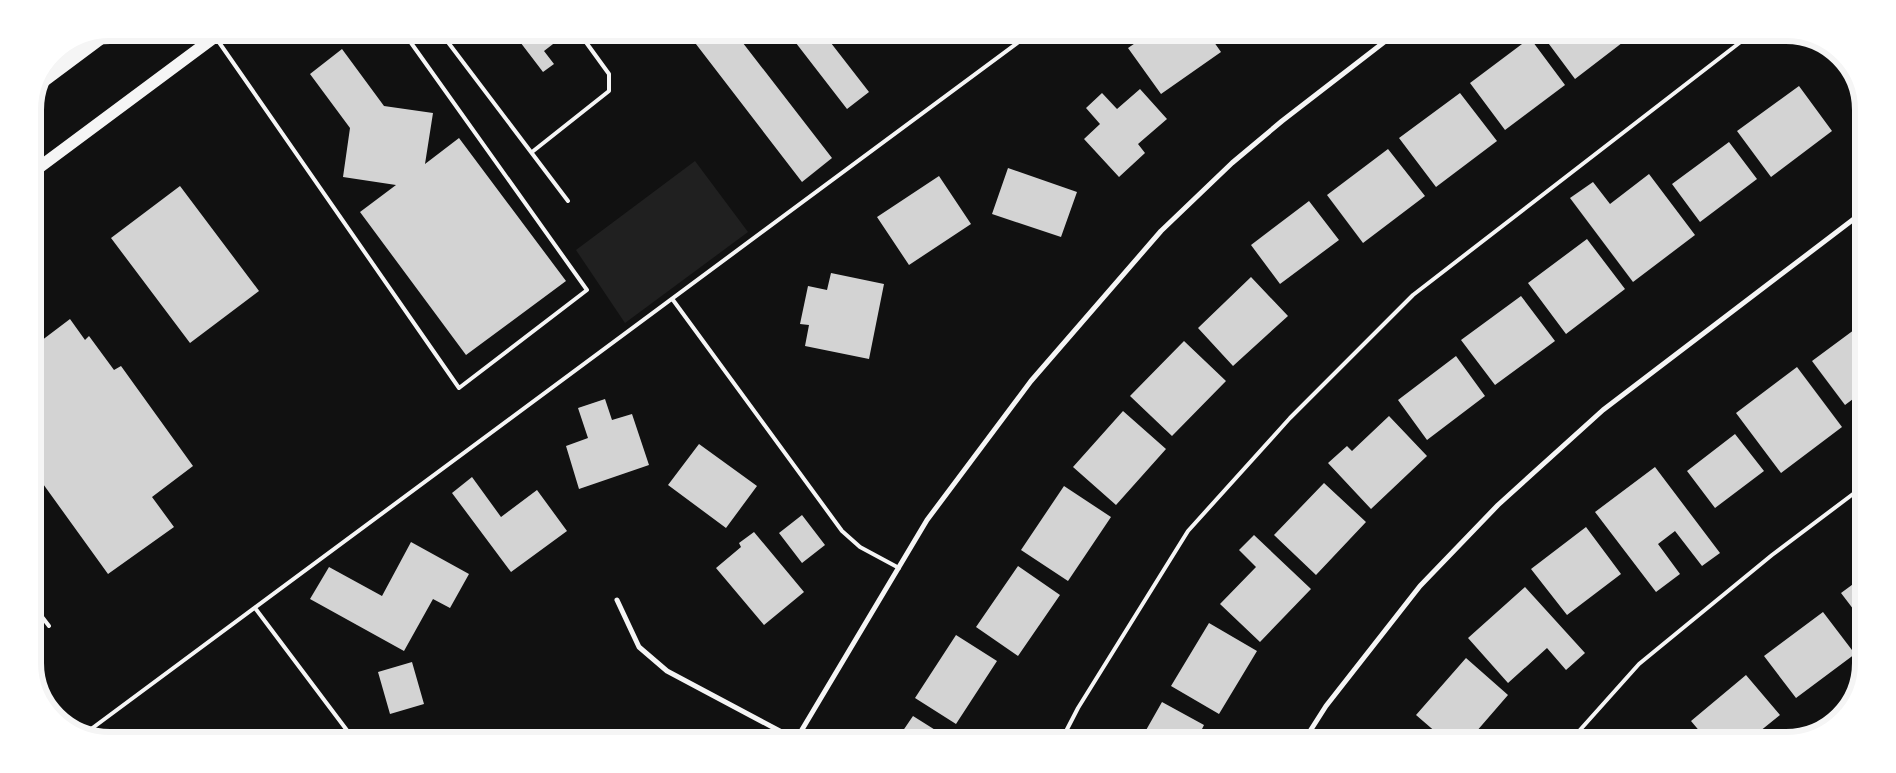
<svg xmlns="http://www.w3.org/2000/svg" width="1896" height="773" viewBox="0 0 1896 773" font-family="Georgia,serif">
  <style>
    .green { fill: #202020 }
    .building { fill: #d3d3d3 }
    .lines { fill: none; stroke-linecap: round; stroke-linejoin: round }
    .service { stroke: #f5f5f5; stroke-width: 4 }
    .minor { stroke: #f5f5f5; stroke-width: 5 }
    .primary { stroke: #f5f5f5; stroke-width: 12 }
    .rim { fill: none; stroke: #f5f5f5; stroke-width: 6 }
  </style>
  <rect width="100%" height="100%" fill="#111"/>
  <path class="green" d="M 695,161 L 748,232 L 625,323 L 576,250 Z"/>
  <path class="building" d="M 514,34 L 566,34 L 544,51 L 554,64 L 543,72 Z
    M 691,34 L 736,34 L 832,158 L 802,182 L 689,35 Z
    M 789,34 L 824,34 L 869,92 L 847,109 Z
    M 1147,35 L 1209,35 L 1221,52 L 1161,94 L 1128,48 Z
    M 1543,36 L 1631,36 L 1575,79 Z
    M 1530,38 L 1565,85 L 1505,130 L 1470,83 Z
    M 342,49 L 384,106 L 433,113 L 425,164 L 459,138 L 566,281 L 466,355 L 360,212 L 396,185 L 343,177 L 350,128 L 310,74 Z
    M 1799,86 L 1832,131 L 1771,177 L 1737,131 Z
    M 1140,89 L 1167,119 L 1138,144 L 1145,153 L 1119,177 L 1084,139 L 1100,124 L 1086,108 L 1102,93 L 1117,109 Z
    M 1460,93 L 1497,141 L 1436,187 L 1399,138 Z
    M 1729,142 L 1757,179 L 1700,222 L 1672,184 Z
    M 1388,149 L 1425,196 L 1363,243 L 1327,195 Z
    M 1008,168 L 1077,192 L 1061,237 L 992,214 Z
    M 1649,174 L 1695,235 L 1633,282 L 1570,198 L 1593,182 L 1610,204 Z
    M 939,176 L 971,224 L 909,265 L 877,217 Z
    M 180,186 L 259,291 L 190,343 L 111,238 Z
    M 1309,201 L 1339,240 L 1280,284 L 1251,245 Z
    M 1587,239 L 1625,289 L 1566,334 L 1528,283 Z
    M 831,273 L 884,284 L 869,359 L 805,346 L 809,325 L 800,324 L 808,286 L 827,290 Z
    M 1251,277 L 1288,316 L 1233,366 L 1198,328 Z
    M 1521,296 L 1555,341 L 1495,385 L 1461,340 Z
    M 70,319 L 85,340 L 89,336 L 114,370 L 121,366 L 193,466 L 152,497 L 174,527 L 108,574 L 33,470 L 33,347 Z
    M 1862,324 L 1861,393 L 1845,405 L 1812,361 Z
    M 1184,341 L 1226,381 L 1172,436 L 1130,396 Z
    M 1456,356 L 1485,396 L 1427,440 L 1398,400 Z
    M 1797,367 L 1842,427 L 1781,473 L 1736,413 Z
    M 605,399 L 612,420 L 632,414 L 649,465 L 579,489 L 566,446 L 588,438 L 578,408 Z
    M 1123,411 L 1166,449 L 1116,505 L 1073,467 Z
    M 1389,416 L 1427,456 L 1371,509 L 1328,463 L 1347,446 L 1352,451 Z
    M 1735,434 L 1764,471 L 1715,508 L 1687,471 Z
    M 699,444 L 757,486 L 726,528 L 668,485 Z
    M 1655,467 L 1720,553 L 1702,566 L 1675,531 L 1658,544 L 1680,574 L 1656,592 L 1595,512 Z
    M 472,477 L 501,517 L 537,490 L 567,531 L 511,572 L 452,493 Z
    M 1324,483 L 1366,522 L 1316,575 L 1274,535 Z
    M 1064,486 L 1111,517 L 1068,581 L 1021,550 Z
    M 802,515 L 825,545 L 802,563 L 779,533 Z
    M 1586,527 L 1621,574 L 1567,615 L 1531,569 Z
    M 754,532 L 804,592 L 764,625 L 716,568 L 741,547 L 739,543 Z
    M 1254,535 L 1311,589 L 1260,642 L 1220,604 L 1256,567 L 1239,550 Z
    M 411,542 L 469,574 L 450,608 L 433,599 L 404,651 L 310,599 L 329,567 L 382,596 Z
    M 1018,566 L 1060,595 L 1018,656 L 976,627 Z
    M 1860,579 L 1860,618 L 1841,593 Z
    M 1525,587 L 1585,653 L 1566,670 L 1547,648 L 1508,683 L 1468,638 Z
    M 1823,612 L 1855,654 L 1796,698 L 1764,656 Z
    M 1209,623 L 1257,651 L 1219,714 L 1171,686 Z
    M 956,635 L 997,661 L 956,724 L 915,698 Z
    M 1466,658 L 1508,695 L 1469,740 L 1445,740 L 1416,715 Z
    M 412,662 L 424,704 L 390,714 L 378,672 Z
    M 1746,675 L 1780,715 L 1749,740 L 1707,740 L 1691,721 Z
    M 1162,702 L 1204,725 L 1197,739 L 1141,739 Z
    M 913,716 L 948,738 L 898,738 Z
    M 1418,731 L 1428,740 L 1410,740 Z"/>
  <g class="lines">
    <path class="service" d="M 441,33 L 568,201
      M 889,34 L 891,34
      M 216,38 L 459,388 L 587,290 L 404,33
      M 532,152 L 609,91 L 609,74 L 580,34
      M 673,300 L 842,531 L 860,547 L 899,568
      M 33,605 L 49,626
      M 255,608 L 352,737
      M 83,735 L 1028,35
      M 1062,739 L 1078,708 L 1188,531 L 1290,418 L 1413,295 L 1747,37
      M 1571,740 L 1639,664 L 1772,555 L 1861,488"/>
    <path class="minor" d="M 617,600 L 639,647 L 667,671 L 793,738
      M 797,738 L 927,520 L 1031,381 L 1161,231 L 1232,163 L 1282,121 L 1392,36
      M 1305,739 L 1326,706 L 1420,586 L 1498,505 L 1603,410 L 1863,212"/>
    <path class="primary" d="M 44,81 L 107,34
      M 33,172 L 220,33"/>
  </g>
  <path d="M0 0H1896V773H0ZM110 41H1786A69 69 0 0 1 1855 110V663A69 69 0 0 1 1786 732H110A69 69 0 0 1 41 663V110A69 69 0 0 1 110 41Z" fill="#fff" fill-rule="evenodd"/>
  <path class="rim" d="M110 41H1786A69 69 0 0 1 1855 110V663A69 69 0 0 1 1786 732H110A69 69 0 0 1 41 663V110A69 69 0 0 1 110 41Z"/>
</svg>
